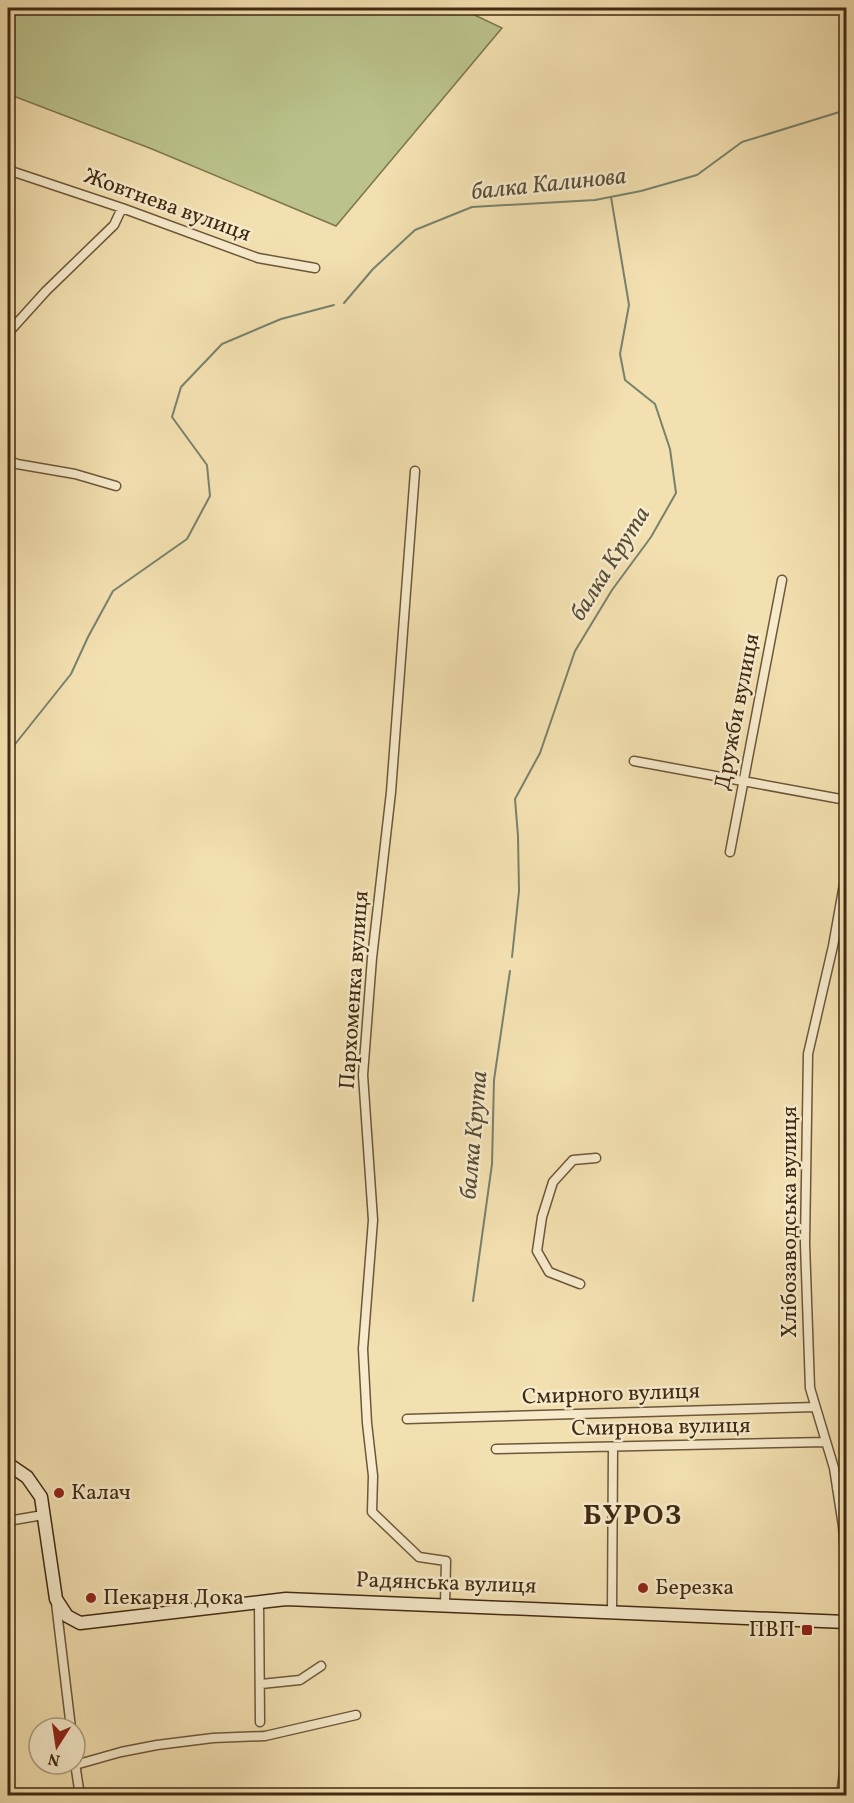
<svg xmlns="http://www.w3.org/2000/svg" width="854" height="1803" viewBox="0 0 854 1803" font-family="Vollkorn,serif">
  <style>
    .green { fill: #bbc28b; stroke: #7e764e; stroke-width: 1.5 }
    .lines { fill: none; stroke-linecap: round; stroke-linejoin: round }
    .stream { stroke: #77826d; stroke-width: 2 }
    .street-casing { stroke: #6d573a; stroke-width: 11 }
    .secondary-casing { stroke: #402912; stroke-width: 15 }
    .street { stroke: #f7ebcc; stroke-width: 8 }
    .secondary { stroke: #f7ebcc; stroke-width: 12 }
    .poi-dot { fill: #8f2418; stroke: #f7ebcc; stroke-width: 2 }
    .labels { text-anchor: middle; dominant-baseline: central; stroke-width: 5; stroke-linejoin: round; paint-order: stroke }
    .street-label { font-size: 22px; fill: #402912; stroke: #f7ebcc }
    .poi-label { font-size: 22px; fill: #402912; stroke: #f7ebcc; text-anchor: start }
    .water-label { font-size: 24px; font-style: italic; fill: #574e38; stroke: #f7ebcc }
    .district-label { font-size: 28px; font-weight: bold; letter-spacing: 1.5px; fill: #402912; stroke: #f7ebcc }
  </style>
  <rect width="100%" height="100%" fill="#f3e0b0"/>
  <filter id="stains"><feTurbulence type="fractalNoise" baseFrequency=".00333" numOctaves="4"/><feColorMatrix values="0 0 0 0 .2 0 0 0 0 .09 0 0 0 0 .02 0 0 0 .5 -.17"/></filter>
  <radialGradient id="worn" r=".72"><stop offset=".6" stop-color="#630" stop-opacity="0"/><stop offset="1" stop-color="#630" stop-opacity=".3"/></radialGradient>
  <path class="green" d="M 8,8 L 460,8 L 502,28 L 336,226 L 152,149 L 8,94 Z"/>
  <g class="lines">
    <path class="stream" d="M 344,303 L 373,269 L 415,230 L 472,207 L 595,200 L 641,191 L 697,175 L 742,142 L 846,110
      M 8,753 L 71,674 L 88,637 L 113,591 L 187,539 L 210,496 L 207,465 L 172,417 L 181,387 L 222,344 L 281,319 L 334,305
      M 512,957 L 519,891 L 518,836 L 515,799 L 540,753 L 575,651 L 612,590 L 651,537 L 676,493 L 670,449 L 655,404 L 625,380 L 620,354 L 629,305 L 611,197
      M 473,1301 L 492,1164 L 494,1080 L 510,971"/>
    <g class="street-casing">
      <path id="street" d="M 8,170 L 122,208 L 258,258 L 315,268
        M 8,333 L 46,291 L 114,225 L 122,208
        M 8,460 L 17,464 L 75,474 L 116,486
        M 415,471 L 391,792 L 372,958 L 363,1075 L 373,1220 L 363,1349 L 367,1423 L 373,1476 L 372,1512 L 419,1557 L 446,1561 L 445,1605
        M 634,761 L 846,800
        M 730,852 L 782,580
        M 846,873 L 833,946 L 808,1054 L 805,1243 L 810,1388 L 834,1468 L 843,1526 L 846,1570
        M 580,1284 L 549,1272 L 537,1251 L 542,1217 L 553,1182 L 573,1160 L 596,1158
        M 407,1419 L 815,1407
        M 496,1449 L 826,1442
        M 837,1488 L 846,1478
        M 8,1521 L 43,1515
        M 56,1603 L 71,1728
        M 259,1603 L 260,1722
        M 612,1612 L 613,1447
        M 261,1684 L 300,1680 L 321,1666
        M 75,1763 L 80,1796
        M 75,1765 L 121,1752 L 157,1745 L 213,1738 L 265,1736 L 356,1715
        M 841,1796 L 846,1756"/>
    </g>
    <g class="secondary-casing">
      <path id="secondary" d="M 8,1464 L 27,1477 L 41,1497 L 56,1599 L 67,1616 L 80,1623 L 286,1599 L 846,1622"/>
    </g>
    <use href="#street" class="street"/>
    <use href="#secondary" class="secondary"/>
  </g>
  <g class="poi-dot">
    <circle cx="59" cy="1493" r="6"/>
    <circle cx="643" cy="1588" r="6"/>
    <circle cx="91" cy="1598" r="6"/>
    <rect x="801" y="1624" width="12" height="12" rx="3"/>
  </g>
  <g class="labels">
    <g class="street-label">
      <text transform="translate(167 206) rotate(20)">Жовтнева вулиця</text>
      <text transform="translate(738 712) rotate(-79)">Дружби вулиця</text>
      <text transform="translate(355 990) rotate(-86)">Пархоменка вулиця</text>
      <text transform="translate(790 1222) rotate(-90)">Хлібозаводська вулиця</text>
      <text transform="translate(611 1395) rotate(-2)">Смирного вулиця</text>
      <text transform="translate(661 1428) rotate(-1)">Смирнова вулиця</text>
      <text transform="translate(446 1584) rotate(2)">Радянська вулиця</text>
    </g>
    <g class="poi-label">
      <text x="71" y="1493">Калач</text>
      <text x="655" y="1588">Березка</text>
      <text x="103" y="1598">Пекарня Дока</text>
      <text x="795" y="1630" text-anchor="end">ПВП</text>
    </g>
    <g class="water-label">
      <text transform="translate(549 185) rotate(-6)">балка Калинова</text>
      <text transform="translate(611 564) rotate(-58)">балка Крута</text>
      <text transform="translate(475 1135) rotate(-85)">балка Крута</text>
    </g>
    <g class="district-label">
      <text x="633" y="1516">БУРОЗ</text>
    </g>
  </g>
  <rect width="854" height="1803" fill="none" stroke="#f3e0b0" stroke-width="30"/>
  <rect x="9" y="9" width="836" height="1785" fill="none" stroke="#402912" stroke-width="3"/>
  <rect x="15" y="15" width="824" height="1773" fill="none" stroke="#402912" stroke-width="1.5"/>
  <g transform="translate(57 1746) rotate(192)"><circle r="28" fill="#f7ebcc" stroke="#ae9d82" stroke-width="1.5"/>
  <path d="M0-4.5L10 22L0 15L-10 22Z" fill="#8f2418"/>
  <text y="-9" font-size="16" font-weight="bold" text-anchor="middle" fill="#402912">N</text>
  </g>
  <rect width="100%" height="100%" filter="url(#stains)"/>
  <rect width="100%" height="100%" fill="url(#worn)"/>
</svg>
